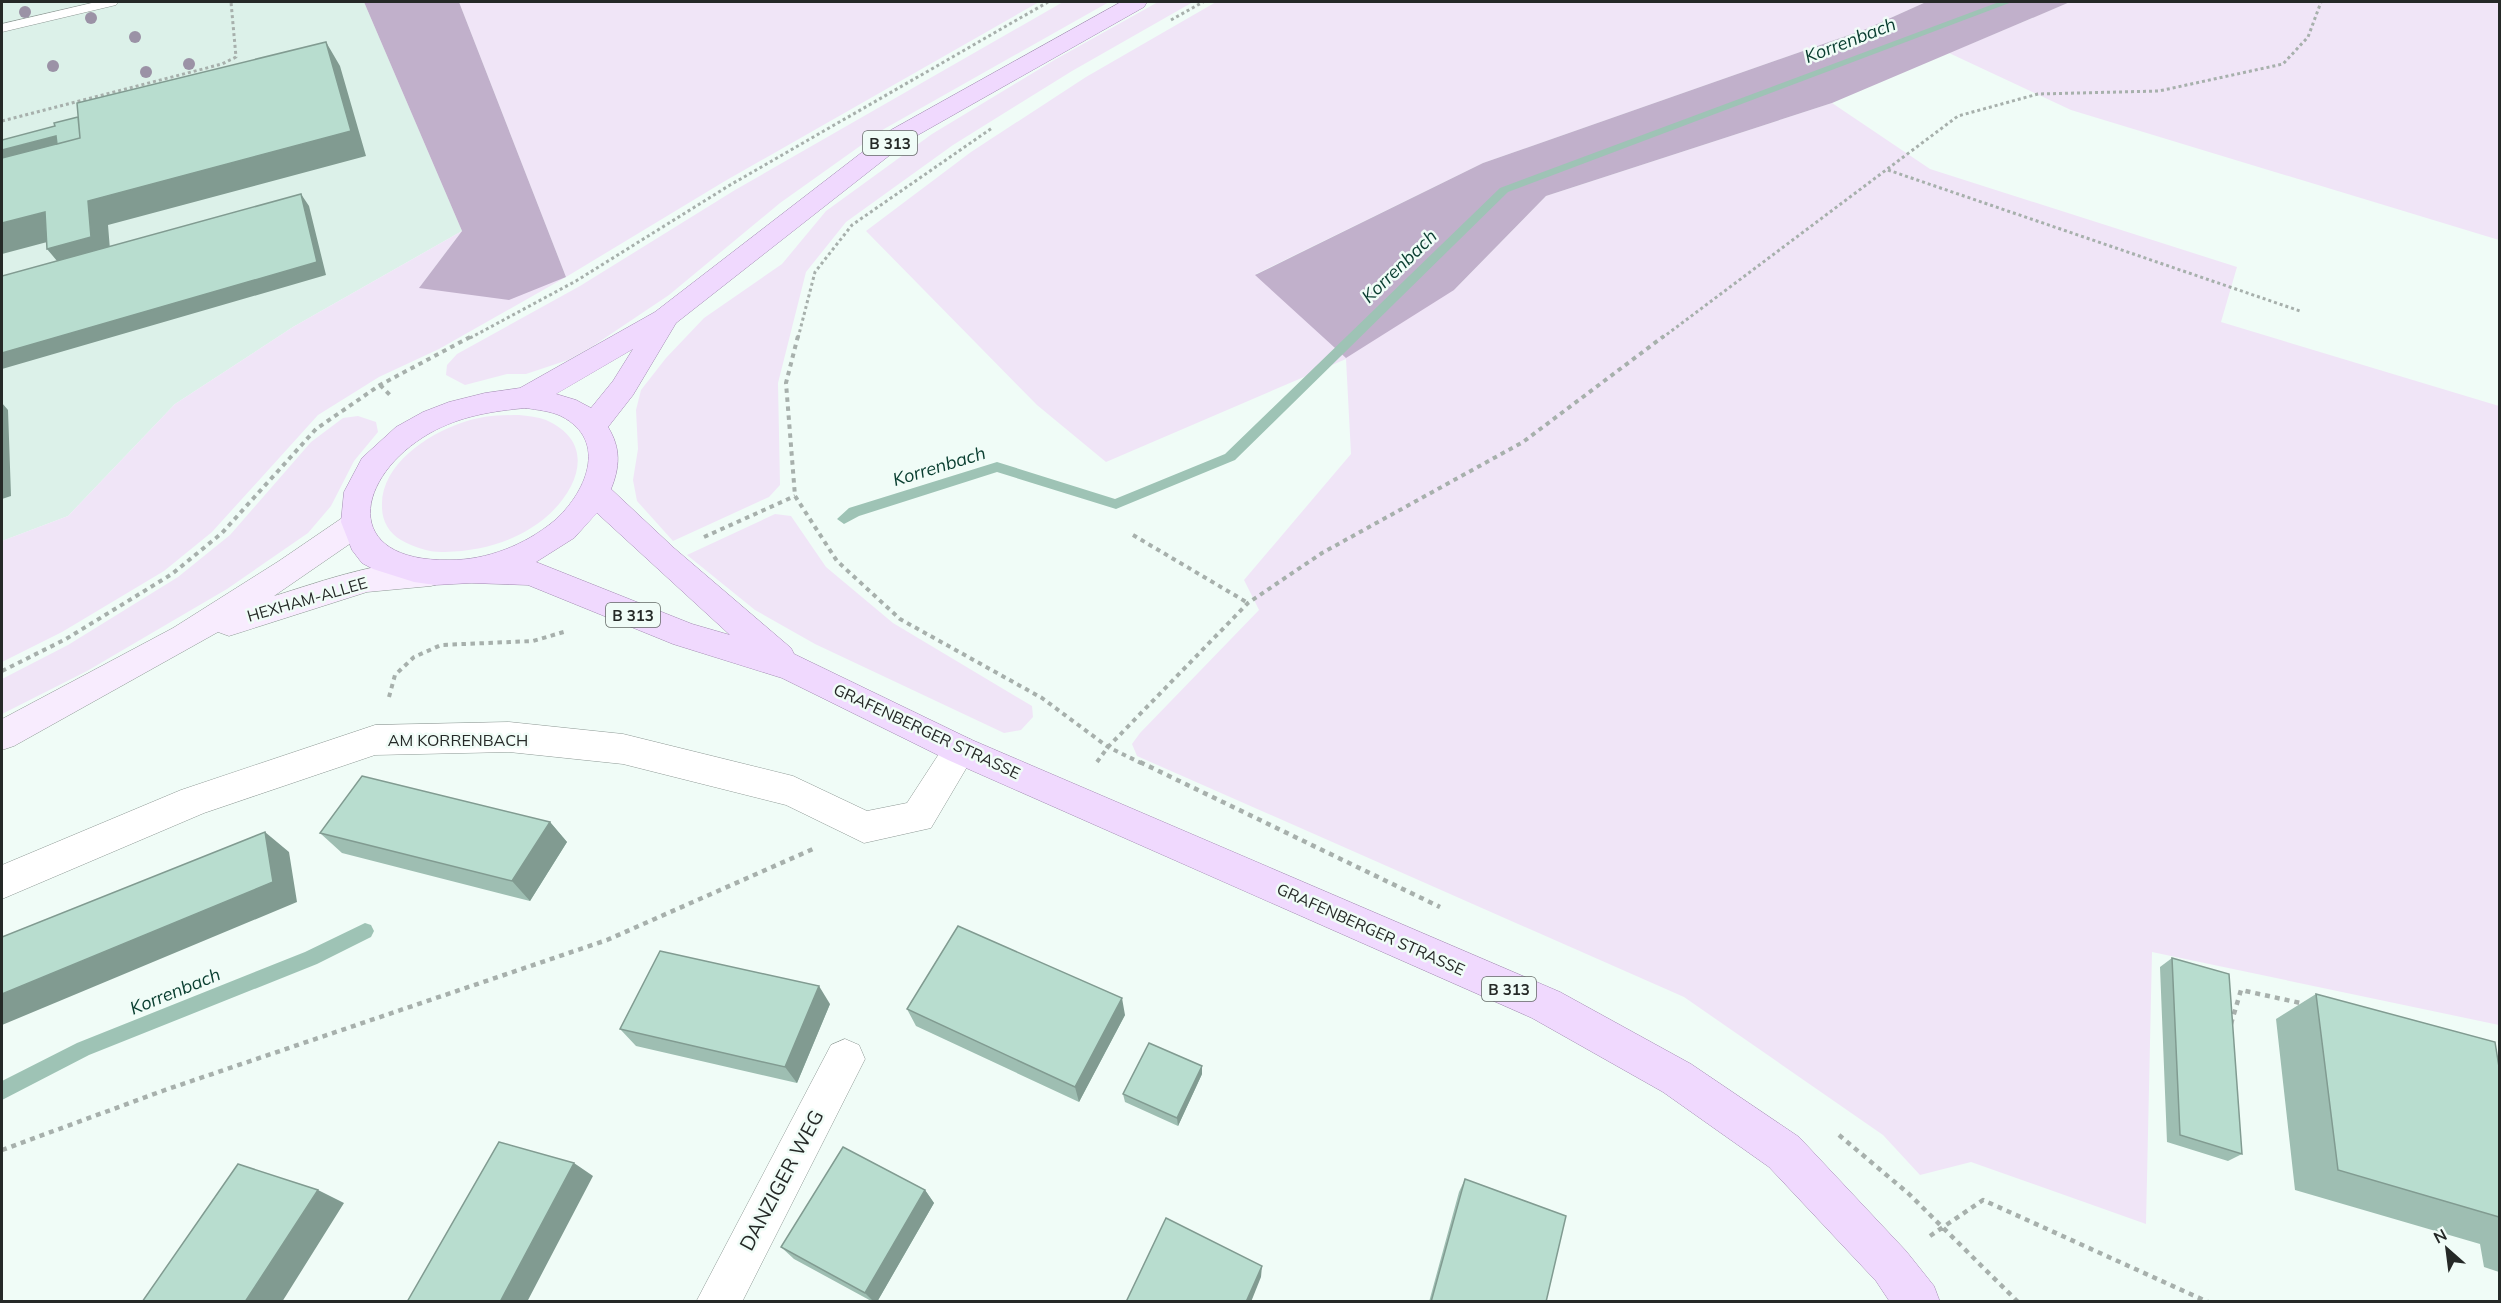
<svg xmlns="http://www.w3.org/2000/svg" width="2501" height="1303" viewBox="0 0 2501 1303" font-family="Mulish,sans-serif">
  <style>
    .built { fill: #dcf1e9 }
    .green { fill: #f0e5f7 }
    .forest { fill: #c1b0cb }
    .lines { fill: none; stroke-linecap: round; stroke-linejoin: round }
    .stream { fill: #9ec3b5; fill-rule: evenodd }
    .service-casing { stroke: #8e9995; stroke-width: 1 }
    .minor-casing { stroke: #8e9995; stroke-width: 1 }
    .secondary-casing { stroke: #8e9995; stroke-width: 1 }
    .primary-casing { stroke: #a28bb2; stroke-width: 1 }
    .path-far2 { stroke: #a7b0ac; stroke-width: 3; stroke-dasharray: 3 3; stroke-linecap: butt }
    .path-far1 { stroke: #a7b0ac; stroke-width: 4; stroke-dasharray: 4.5 4.5; stroke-linecap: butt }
    .path { stroke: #a7b0ac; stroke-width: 4.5; stroke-dasharray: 5 5; stroke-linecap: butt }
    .service { fill: #fff; fill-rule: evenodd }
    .minor { fill: #fff; fill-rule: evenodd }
    .secondary { fill: #f8ecfe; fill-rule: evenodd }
    .primary { fill: #f0d9fe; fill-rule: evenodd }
    .tree { fill: #9b92a6 }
    .wall { fill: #9ebeb2 }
    .shaded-wall { fill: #819b91 }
    .building { fill: #b8ddcf; stroke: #819b91; stroke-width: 1.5 }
    .labels { text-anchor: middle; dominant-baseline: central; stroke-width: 5; stroke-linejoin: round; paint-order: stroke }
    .shield { fill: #f0fcf7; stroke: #626865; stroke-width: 1.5 }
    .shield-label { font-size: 15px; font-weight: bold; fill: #252927 }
    .street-label { font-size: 16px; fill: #252927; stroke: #f0fcf7 }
    .water-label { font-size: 18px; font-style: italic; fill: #083d2f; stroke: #f0fcf7 }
    .near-street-label { font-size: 20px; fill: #252927; stroke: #f0fcf7 }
  </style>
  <rect width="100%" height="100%" fill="#f0fcf7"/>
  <path class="built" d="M 2,2 L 364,2 L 462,231 L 293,327 L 175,404 L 68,516 L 2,541 Z"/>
  <path class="green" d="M 459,2 L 1039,2 L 725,181 L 566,277 L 439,349 L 379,377 L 318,415 L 212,532 L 164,571 L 62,632 L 2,662 L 2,541 L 68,516 L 175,404 L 293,327 L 462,231 L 420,287 L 566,277 Z
    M 1063,2 L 1109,2 L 884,129 L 780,203 L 669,295 L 593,346 L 568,360 L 526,374 L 507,374 L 465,385 L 446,375 L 447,365 L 457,354 L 580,286 L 735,190 Z
    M 1158,2 L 1193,2 L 1072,71 L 953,145 L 846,222 L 806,272 L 778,383 L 780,485 L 769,497 L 673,541 L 637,501 L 633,480 L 638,449 L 636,410 L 641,390 L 666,358 L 704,318 L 782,264 L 826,211 L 932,134 L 1056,59 Z
    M 1216,2 L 1926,2 L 1866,29 L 1483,163 L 1256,274 L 1454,290 L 1546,196 L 1832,103 L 1930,169 L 2237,267 L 2221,322 L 2499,406 L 2499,1025 L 2152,952 L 2146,1224 L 1971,1162 L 1920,1175 L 1883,1135 L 1684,997 L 1137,756 L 1132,744 L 1140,733 L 1259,610 L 1244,580 L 1351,454 L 1346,359 L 1106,462 L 1037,405 L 866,231 L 971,152 L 1086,77 Z
    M 2070,2 L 2499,2 L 2499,240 L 2071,110 L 1949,53 Z
    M 519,415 C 528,416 538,417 546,420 C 605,446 571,504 531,528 C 504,545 476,551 445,552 C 430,553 414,547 401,540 C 389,533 382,521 382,507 C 380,466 426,435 461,423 C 480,416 499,415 519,415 Z
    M 358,416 L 376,422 L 378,432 L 354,461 L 331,506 L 308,533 L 227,589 L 87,671 L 2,714 L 2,679 L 68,645 L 178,577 L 230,535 L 311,442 L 343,418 Z
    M 775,514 L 791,516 L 826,567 L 893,623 L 1032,706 L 1033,717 L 1021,730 L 1004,733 L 815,644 L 755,610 L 687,555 Z"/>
  <path class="forest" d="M 364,2 L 459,2 L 566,277 L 509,300 L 419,288 L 462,231 Z
    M 1926,2 L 2070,2 L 1832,103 L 1546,196 L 1454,290 L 1346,358 L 1255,275 L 1483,163 L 1866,29 Z"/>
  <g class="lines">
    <path class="stream" d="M 1999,2 L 2012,2 L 1508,192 L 1235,460 L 1116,509 L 997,472 L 859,516 L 844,524 L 837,519 L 849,508 L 997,462 L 1115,499 L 1225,454 L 1500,188 Z
      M 365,923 L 371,925 L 374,931 L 371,937 L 317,964 L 89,1055 L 2,1100 L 2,1081 L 77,1043 L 305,952 Z"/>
    <g class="service-casing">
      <path id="service" d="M 96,2 L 118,2 L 116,5 L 2,32 L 2,24 Z"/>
    </g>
    <g class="minor-casing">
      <path id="minor" d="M 509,722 L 623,734 L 793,776 L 867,811 L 907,803 L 948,740 L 960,735 L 972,740 L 977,750 L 931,828 L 864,843 L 786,805 L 623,764 L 509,752 L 375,755 L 204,813 L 2,899 L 2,865 L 181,790 L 375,725 Z
        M 845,1039 L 859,1045 L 865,1059 L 742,1302 L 696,1302 L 831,1045 Z"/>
    </g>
    <g class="secondary-casing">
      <path id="secondary" d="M 356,512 L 367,516 L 371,524 L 367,532 L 274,596 C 317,583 400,552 442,565 L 447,574 L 442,583 L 431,586 L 367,592 L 229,636 L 218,632 L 14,746 L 2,750 L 2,719 L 173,628 L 279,561 L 345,516 Z"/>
    </g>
    <g class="primary-casing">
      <path id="primary" d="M 1121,2 L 1147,2 L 1144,7 L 909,140 L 676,323 L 633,395 L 608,427 C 621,448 620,467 611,489 L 674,548 L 791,648 L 794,654 L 972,740 L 1560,992 L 1691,1064 L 1799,1137 L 1906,1251 L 1934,1286 L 1940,1302 L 1890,1302 L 1876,1281 L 1769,1167 L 1663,1092 L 1532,1018 L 948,760 L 782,678 L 673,644 L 528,585 L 471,583 L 435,585 L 414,582 L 373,569 L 362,563 L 352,550 L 341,522 L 344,492 L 362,458 L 396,427 L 423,412 L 449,402 L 485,393 L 520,388 L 655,312 L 891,130 ZM 633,349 L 613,381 L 591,408 L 576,400 L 556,394 ZM 526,408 C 538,410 550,411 561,416 C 610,441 585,494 554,521 C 525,545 487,560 450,560 C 339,562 355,476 430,433 C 460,416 493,411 526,408 ZM 597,513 L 730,635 L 692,624 L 536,562 L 574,538 Z"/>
    </g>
    <path class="path-far2" d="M 1171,20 L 1203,2
      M 2,121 L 222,64 L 236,57 L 231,2
      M 1888,170 L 2300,311
      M 470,338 L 576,281 L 730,185 L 1048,2
      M 798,338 L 815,272 L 852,225 L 992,128
      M 1662,338 L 1958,116 L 2038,94 L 2159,91 L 2283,64 L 2308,37 L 2321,2"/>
    <path class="path-far1" d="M 798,336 L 786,383 L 795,496 L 837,561 L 900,619 L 1042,698 L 1108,747 L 1143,764
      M 380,385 L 392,397
      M 1133,535 L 1248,603
      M 704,537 L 795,496
      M 2,671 L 66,639 L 172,574 L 222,533 L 316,429 L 380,385 L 472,336
      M 389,697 L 395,675 L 414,657 L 441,645 L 533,641 L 567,631
      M 1097,762 L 1108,747 L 1248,603 L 1322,553 L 1523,442 L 1664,336"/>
    <path class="path" d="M 1140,762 L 1440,907
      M 2231,1024 L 2241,990 L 2305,1004
      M 1839,1135 L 1909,1194 L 2018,1302
      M 2,1150 L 165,1090 L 607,940 L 813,849
      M 1930,1236 L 1983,1200 L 2208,1302"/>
    <use href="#service" class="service"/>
    <use href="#minor" class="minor"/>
    <use href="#secondary" class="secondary"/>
    <use href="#primary" class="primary"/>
  </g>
  <g class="tree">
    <circle cx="25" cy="12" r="6"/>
    <circle cx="91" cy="18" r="6"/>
    <circle cx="135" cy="37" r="6"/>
    <circle cx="189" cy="64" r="6"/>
    <circle cx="53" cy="66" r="6"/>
    <circle cx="146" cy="72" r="6"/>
  </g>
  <path class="wall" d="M 550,822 L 567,842 L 530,901 L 342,853 L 320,833 Z
    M 2172,958 L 2242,1154 L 2228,1161 L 2167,1142 L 2160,967 Z
    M 2316,994 L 2499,1067 L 2499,1272 L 2484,1267 L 2480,1244 L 2295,1190 L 2276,1019 Z
    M 830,1004 L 797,1083 L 636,1046 L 620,1029 Z
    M 907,1009 L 1125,1015 L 1079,1102 L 916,1026 Z
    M 1202,1074 L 1178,1126 L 1125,1102 L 1123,1094 Z
    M 1465,1179 L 1546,1302 L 1429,1302 L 1459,1192 Z
    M 925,1190 L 934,1203 L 877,1302 L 873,1302 L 794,1259 L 781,1247 Z"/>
  <path class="shaded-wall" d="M 326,42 L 340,66 L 366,156 L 108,225 L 111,262 L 68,274 L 47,249 L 88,201 Z
    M 56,136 L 66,149 L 2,165 L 2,150 Z
    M 301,194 L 309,206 L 326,275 L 2,369 L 2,353 Z
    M 45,212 L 66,237 L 2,254 L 2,223 Z
    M 2,403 L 8,410 L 11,496 L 2,499 Z
    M 550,822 L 567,842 L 530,901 L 512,881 Z
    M 265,832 L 289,852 L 297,902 L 2,1025 L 2,994 Z
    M 819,986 L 830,1004 L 797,1083 L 785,1067 Z
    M 1122,998 L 1125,1015 L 1079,1102 L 1075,1087 Z
    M 1202,1066 L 1202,1074 L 1178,1126 L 1177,1118 Z
    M 574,1163 L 593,1176 L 527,1302 L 500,1302 Z
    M 318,1190 L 344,1203 L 282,1302 L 245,1302 Z
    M 925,1190 L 934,1203 L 877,1302 L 874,1302 L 865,1293 Z
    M 1262,1266 L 1261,1277 L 1251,1302 L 1246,1302 Z"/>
  <path class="building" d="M 326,42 L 351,131 L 88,201 L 91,237 L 47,249 L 45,212 L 2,223 L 2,158 L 80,138 L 77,103 Z
    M 78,117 L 80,138 L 57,144 L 56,136 L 2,150 L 2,140 L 55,126 L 54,123 Z
    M 301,194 L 317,262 L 2,353 L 2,276 Z
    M 362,776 L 550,822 L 512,881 L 320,833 Z
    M 265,832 L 273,882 L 2,994 L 2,937 Z
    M 958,926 L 1122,998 L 1075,1087 L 907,1009 Z
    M 660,951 L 819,986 L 785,1067 L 620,1029 Z
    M 2172,958 L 2229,974 L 2242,1154 L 2180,1135 Z
    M 2316,994 L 2495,1042 L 2499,1067 L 2499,1217 L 2338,1170 Z
    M 1149,1043 L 1202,1066 L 1177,1118 L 1123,1094 Z
    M 499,1142 L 574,1163 L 500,1302 L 407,1302 Z
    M 843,1147 L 925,1190 L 865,1293 L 781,1247 Z
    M 238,1164 L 318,1190 L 245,1302 L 142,1302 Z
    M 1465,1179 L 1566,1216 L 1546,1302 L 1431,1302 Z
    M 1166,1218 L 1262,1266 L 1246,1302 L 1126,1302 Z"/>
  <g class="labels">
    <g class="shield">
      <rect x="863" y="131" width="54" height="24" rx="4.5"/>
      <rect x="606" y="603" width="54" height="24" rx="4.5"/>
      <rect x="1482" y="977" width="54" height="24" rx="4.5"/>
    </g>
    <g class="shield-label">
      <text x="890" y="143">B 313</text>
      <text x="633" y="615">B 313</text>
      <text x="1509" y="989">B 313</text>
    </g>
    <g class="street-label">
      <text transform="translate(307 599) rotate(-16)">HEXHAM-ALLEE</text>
      <text transform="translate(927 731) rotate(25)">GRAFENBERGER STRASSE</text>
      <text x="458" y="740">AM KORRENBACH</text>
      <text transform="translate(1371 929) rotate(24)">GRAFENBERGER STRASSE</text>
    </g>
    <g class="water-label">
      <text transform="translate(1850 40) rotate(-21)">Korrenbach</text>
      <text transform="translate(1399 266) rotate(-44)">Korrenbach</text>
      <text transform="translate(939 466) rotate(-17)">Korrenbach</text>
      <text transform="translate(175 991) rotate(-22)">Korrenbach</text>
    </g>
    <g class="near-street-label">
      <text transform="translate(781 1180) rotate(-62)">DANZIGER WEG</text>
    </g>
  </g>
  <rect width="2501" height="1303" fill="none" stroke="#252927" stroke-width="6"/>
  <g transform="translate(2447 1249) rotate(332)" stroke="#f0fcf7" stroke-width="4.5" paint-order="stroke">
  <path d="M0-4.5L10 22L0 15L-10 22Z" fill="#252927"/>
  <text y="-9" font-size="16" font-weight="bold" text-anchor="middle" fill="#252927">N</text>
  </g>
</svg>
